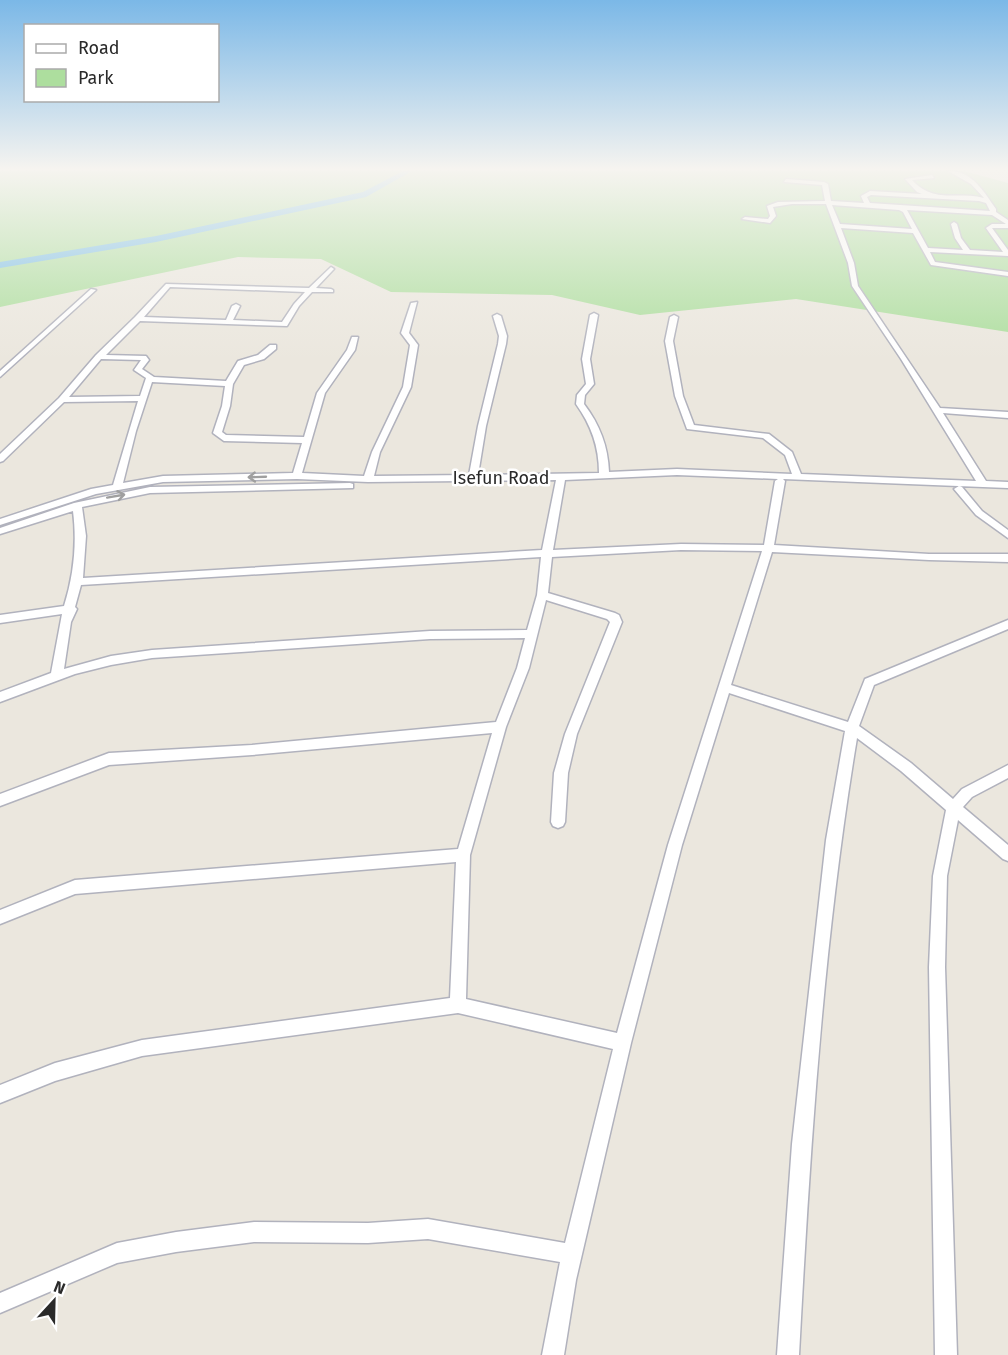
<svg xmlns="http://www.w3.org/2000/svg" width="1008" height="1355" viewBox="0 0 1008 1355" font-family="'Fira Sans',sans-serif">
  <style>
    .green { fill: #adde9e }
    .lines { fill: none; stroke-linecap: round; stroke-linejoin: round }
    .river { fill: #78bee6; fill-rule: evenodd }
    .minor-casing { stroke: #b1b2bd; stroke-width: 3 }
    .minor { fill: #fff; fill-rule: evenodd }
    .oneway { stroke: #9f9f9f }
    .labels { text-anchor: middle; dominant-baseline: central; stroke-width: 5; stroke-linejoin: round; paint-order: stroke }
    .far-street-label { font-size: 18px; fill: #2a2a2a; stroke: #fff }
  </style>
  <rect width="100%" height="100%" fill="#ebe7de"/>
  <path class="green" d="M 0,171 L 964,171 L 1008,183 L 1008,332 L 796,299 L 640,315 L 552,295 L 391,292 L 321,259 L 238,257 L 0,307 Z"/>
  <g class="lines">
    <path class="river" d="M 403,171 L 412,171 L 366,197 L 156,242 L 0,268 L 0,262 L 156,236 L 363,192 Z"/>
    <g class="minor-casing">
      <path id="minor" d="M 948,171 C 972,170 984,192 996,209 L 996,212 L 1008,220 L 1008,228 L 992,228 L 1008,250 L 1008,256 L 930,252 L 935,262 L 1008,272 L 1008,276 L 931,265 L 913,233 L 841,228 L 854,263 L 858,286 L 940,408 L 1008,412 L 1008,418 L 943,413 L 986,481 L 1008,482 L 1008,488 L 783,479 L 785,481 L 774,545 L 929,554 L 1008,554 L 1008,562 L 929,560 L 772,552 L 731,685 L 848,722 L 865,679 L 1008,620 L 1008,629 L 874,685 L 859,726 L 911,763 L 953,799 L 962,789 L 1008,765 L 1008,778 L 972,797 L 963,807 L 1008,845 L 1008,861 L 1003,859 L 958,820 L 947,876 L 945,967 L 957,1355 L 935,1355 L 929,967 L 933,876 L 946,810 L 901,771 L 857,738 C 823,942 810,1149 799,1355 L 777,1355 L 792,1144 L 826,840 L 845,731 L 729,693 L 682,845 L 631,1043 L 576,1280 L 564,1355 L 542,1355 L 560,1262 L 428,1239 L 368,1243 L 254,1242 L 176,1252 L 117,1263 L 0,1313 L 0,1293 L 117,1243 L 176,1232 L 254,1222 L 368,1223 L 428,1219 L 565,1243 L 613,1049 L 458,1013 L 142,1056 L 55,1081 L 0,1103 L 0,1085 L 55,1063 L 142,1040 L 450,998 L 456,862 L 75,894 L 0,924 L 0,910 L 75,880 L 458,849 L 492,733 L 252,755 L 109,765 L 0,806 L 0,794 L 109,753 L 252,745 L 496,722 L 517,668 L 525,638 L 430,639 L 152,658 L 111,665 L 75,674 L 0,702 L 0,692 L 51,673 L 62,614 L 0,623 L 0,615 L 64,606 C 74,574 77,543 73,511 L 0,534 L 0,528 L 74,503 L 150,487 L 350,483 L 353,484 L 353,488 L 150,493 L 82,507 L 86,536 L 83,578 L 542,550 L 556,480 L 368,482 L 297,479 L 163,482 L 96,494 L 0,525 L 0,519 L 91,489 L 113,485 L 138,401 L 64,402 L 3,461 L 0,462 L 0,454 L 59,398 L 96,355 L 135,317 L 166,284 L 309,288 L 331,267 L 334,269 L 333,270 L 316,288 L 331,289 L 333,290 L 333,292 L 312,292 L 299,306 L 287,326 L 140,321 L 106,355 L 146,356 L 149,360 L 142,369 L 154,377 L 226,381 L 238,361 L 258,355 L 270,345 L 276,345 L 276,349 L 264,359 L 244,365 L 233,384 L 230,406 L 222,432 L 226,435 L 304,437 L 317,393 L 347,350 L 352,337 L 358,337 L 355,350 L 325,393 L 302,473 L 364,476 L 372,452 L 403,387 L 410,345 L 401,333 L 411,303 L 417,302 L 409,333 L 418,345 L 411,387 L 380,452 L 374,476 L 469,475 L 478,426 L 498,344 L 499,336 L 493,316 L 497,314 L 501,316 L 507,336 L 506,344 L 486,426 L 478,475 L 599,473 C 599,446 591,425 576,404 L 577,395 L 586,384 L 582,359 L 590,315 L 594,313 L 598,315 L 590,359 L 594,384 L 585,395 L 584,404 C 600,425 608,446 609,472 L 677,469 L 792,474 L 785,455 L 763,438 L 687,429 L 675,396 L 665,341 L 670,317 L 674,315 L 678,317 L 673,341 L 683,396 L 694,425 L 769,434 L 792,452 L 801,474 L 976,481 L 901,359 L 852,286 L 848,263 L 826,204 L 792,204 L 773,207 L 776,216 L 770,223 L 742,219 L 745,217 L 768,219 L 770,216 L 767,206 L 778,202 L 825,201 L 822,185 L 784,182 L 786,179 L 824,182 L 828,184 L 831,201 L 864,203 L 861,196 L 870,191 L 922,194 L 917,192 L 905,179 L 932,175 L 934,178 L 912,180 C 934,204 956,191 984,198 L 971,184 ZM 871,195 L 979,201 L 986,203 L 990,211 L 870,203 L 867,197 ZM 832,205 L 899,210 L 903,212 L 912,229 L 840,224 ZM 907,210 L 992,215 L 1006,224 L 992,224 L 986,228 L 1003,252 L 970,250 L 961,238 L 957,224 L 954,222 L 951,224 L 955,238 L 963,250 L 928,248 ZM 170,287 L 305,292 L 294,304 L 282,322 L 233,320 L 240,306 L 236,304 L 232,306 L 226,320 L 144,317 ZM 101,359 L 141,360 L 134,370 L 146,378 L 140,396 L 69,397 ZM 152,382 L 225,386 L 222,406 L 213,433 L 224,441 L 302,443 L 293,473 L 163,476 L 123,483 L 136,431 ZM 677,475 L 778,479 L 775,481 L 764,545 L 681,544 L 553,550 L 565,480 ZM 681,550 L 762,551 L 668,845 L 617,1033 L 466,999 L 470,855 L 506,727 L 529,668 L 546,600 L 607,619 L 610,622 L 565,734 L 554,773 L 551,822 L 553,826 L 558,828 L 563,826 L 565,822 L 568,773 L 577,734 L 622,622 L 619,615 L 615,613 L 548,593 L 552,557 ZM 541,557 L 537,595 L 527,630 L 430,631 L 152,650 L 111,656 L 64,669 L 71,622 L 77,609 L 75,607 L 81,585 Z
        M 91,289 L 96,290 L 0,377 L 0,371 Z
        M 959,486 L 962,487 L 982,511 L 1008,530 L 1008,538 L 976,515 L 954,489 Z"/>
    </g>
    <use href="#minor" class="minor"/>
  </g>
  <defs><path id="oneway-shaft" d="M-6 0H5M1.5-3L5.5 0L1.5 3" fill="none" stroke-width="1.6" stroke-linecap="round" stroke-linejoin="round" transform="scale(1.5)"/></defs>
  <g class="oneway">
    <use href="#oneway-shaft" transform="translate(257 477) rotate(178)"/>
    <use href="#oneway-shaft" transform="translate(116 496) rotate(-10)"/>
  </g>
  <linearGradient id="sky" x2="0" y2="1"><stop stop-color="#7bb8e7"/><stop offset="0.47" stop-color="#f6f4f0"/><stop offset="1" stop-color="#f6f4f0" stop-opacity="0"/></linearGradient>
  <rect width="1008" height="360" fill="url(#sky)"/>
  <g class="labels">
    <g class="far-street-label">
      <text x="501" y="478">Isefun Road</text>
    </g>
  </g>
  <rect x="24" y="24" width="195" height="78" fill="#ffffff" stroke="#aaaaaa" stroke-width="1.5"/>
  <rect x="36" y="44" width="30" height="9" fill="#ffffff" stroke="#aaaaaa" stroke-width="1.5"/>
  <text x="78" y="54" font-size="18" fill="#2a2a2a">Road</text>
  <rect x="36" y="69" width="30" height="18" fill="#adde9e" stroke="#aaaaaa" stroke-width="1.5"/>
  <text x="78" y="84" font-size="18" fill="#2a2a2a">Park</text>
  <g transform="translate(54 1301) rotate(22)" stroke="#ffffff" stroke-width="4.5" paint-order="stroke">
  <path d="M0-4.5L10 22L0 15L-10 22Z" fill="#2a2a2a"/>
  <text y="-9" font-size="16" font-weight="bold" text-anchor="middle" fill="#2a2a2a">N</text>
  </g>
</svg>
